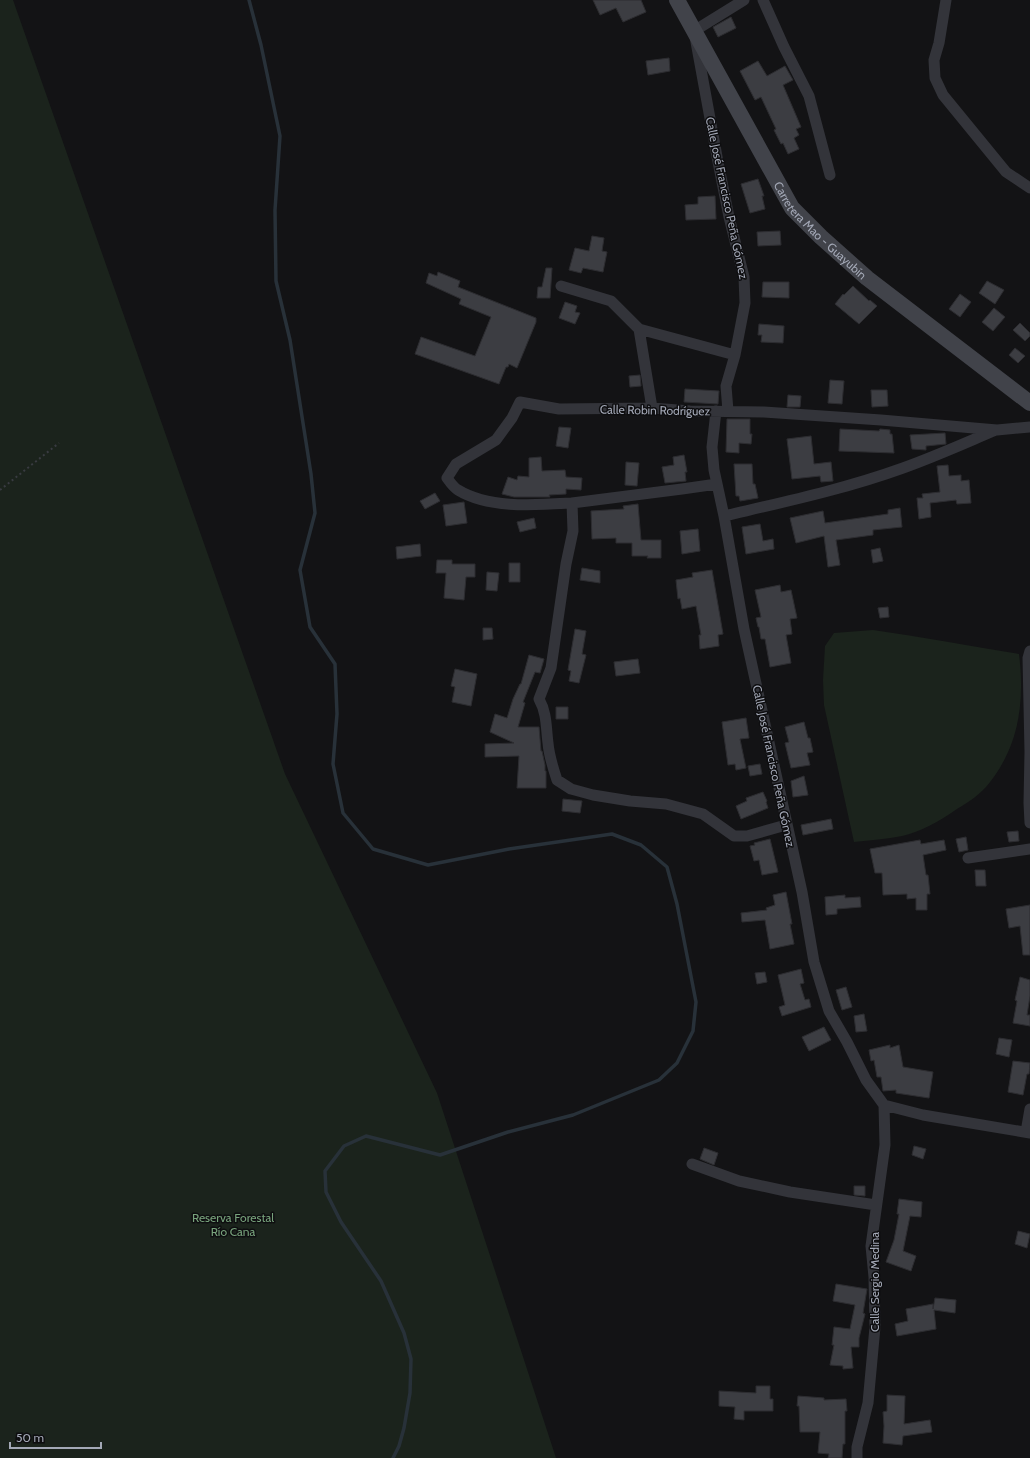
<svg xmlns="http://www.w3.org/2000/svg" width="1030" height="1458" viewBox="0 0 1030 1458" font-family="Cabin,sans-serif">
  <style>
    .green { fill: #1b231c }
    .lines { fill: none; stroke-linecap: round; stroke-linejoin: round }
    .stream { stroke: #283139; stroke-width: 3.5 }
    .building { fill: #3c3d42; stroke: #2d2d31 }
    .path { stroke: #393b41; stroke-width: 2; stroke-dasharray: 2 3; stroke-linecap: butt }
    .street { stroke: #33343a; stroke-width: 11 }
    .secondary { stroke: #41434a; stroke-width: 16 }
    .labels { text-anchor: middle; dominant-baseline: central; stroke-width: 3; stroke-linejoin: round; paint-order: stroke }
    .street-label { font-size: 12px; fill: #a3a8b6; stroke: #0e0e10 }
    .park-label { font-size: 12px; fill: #78a37c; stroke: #0e0e10 }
  </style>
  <rect width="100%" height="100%" fill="#131315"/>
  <path class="green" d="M 0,0 L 13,0 L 285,774 L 437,1093 L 556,1458 L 0,1458 Z
    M 873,630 C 922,637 970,646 1019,654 C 1025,703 1019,748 986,787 C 977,797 965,804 954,811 C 940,821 920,832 902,836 C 887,839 870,840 854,842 L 824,705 L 823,680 L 825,646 L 834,633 Z"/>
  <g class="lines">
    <path class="stream" d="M 249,0 L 261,45 L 280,136 L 275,210 L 276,281 L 290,340 L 311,474 L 315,513 L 300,570 L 310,627 L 335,664 L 337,714 L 333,764 L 343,813 L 373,849 L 428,865 L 509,849 L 612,834 L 641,845 L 667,867 L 677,904 L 696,1002 L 693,1031 L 677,1063 L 659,1080 L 573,1115 L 508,1132 L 440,1155 L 366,1136 L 344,1146 L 325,1171 L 326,1192 L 341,1222 L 381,1281 L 404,1333 L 411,1359 L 410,1393 L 404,1428 L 399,1446 L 393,1458"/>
  </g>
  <path class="building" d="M 593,0 L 641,0 L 646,12 L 623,22 L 616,8 L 600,15 Z
    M 731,17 L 736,28 L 718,37 L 713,27 Z
    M 669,58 L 670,71 L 648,75 L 646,61 Z
    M 758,61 L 767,76 L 785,66 L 793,80 L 783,85 L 801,127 L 796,129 L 799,135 L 794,138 L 799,149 L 788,154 L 783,143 L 781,144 L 774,130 L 776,129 L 761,97 L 755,100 L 740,71 Z
    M 758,179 L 764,196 L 762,196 L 765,209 L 750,213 L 741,184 Z
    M 715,196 L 716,219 L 686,220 L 685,205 L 698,204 L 698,197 Z
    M 780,231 L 781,245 L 758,246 L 757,232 Z
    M 592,236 L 604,238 L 602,251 L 607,252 L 603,272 L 583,268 L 581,273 L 569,270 L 575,248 L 589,251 Z
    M 546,268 L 552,268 L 550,298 L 537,298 L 538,287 L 542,287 Z
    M 438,272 L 460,281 L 458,287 L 536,318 L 536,322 L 517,368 L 509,364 L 508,367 L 506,367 L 499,384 L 415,354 L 421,337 L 475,356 L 491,317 L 459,304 L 461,299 L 426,283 L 429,273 L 437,276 Z
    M 987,281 L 1004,290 L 995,304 L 979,293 Z
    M 763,282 L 789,282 L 789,298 L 762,297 Z
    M 853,286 L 869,301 L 870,300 L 877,306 L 859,324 L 835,304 L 843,294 L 844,295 Z
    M 960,294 L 971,302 L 960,317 L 949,309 Z
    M 565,302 L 577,306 L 575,312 L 580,313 L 575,324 L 559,318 Z
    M 994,308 L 1005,317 L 993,331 L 982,322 Z
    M 1020,323 L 1030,333 L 1030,336 L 1025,341 L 1013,330 Z
    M 759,324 L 784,326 L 783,343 L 761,342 L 762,335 L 758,335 Z
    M 1015,348 L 1025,356 L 1018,363 L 1009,355 Z
    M 640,375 L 641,386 L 630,387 L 629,376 Z
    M 830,380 L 844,381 L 842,404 L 828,403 Z
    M 685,389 L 719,391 L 718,404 L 684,402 Z
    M 871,390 L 887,390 L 888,406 L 872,407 Z
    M 788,395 L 801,396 L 800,407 L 787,407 Z
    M 727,419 L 750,419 L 750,434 L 752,434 L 751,444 L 739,443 L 739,453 L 726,452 Z
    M 559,427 L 571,428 L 568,448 L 556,446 Z
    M 840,429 L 879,431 L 880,429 L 890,430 L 890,434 L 892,434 L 894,453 L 839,451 Z
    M 945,433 L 946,444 L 926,446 L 926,450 L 912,449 L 910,435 Z
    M 811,436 L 814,464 L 831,462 L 833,481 L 821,482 L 820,476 L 792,479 L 787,439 Z
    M 684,455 L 687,472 L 685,472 L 686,481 L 665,483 L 662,467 L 674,465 L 673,457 Z
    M 541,457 L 542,471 L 565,470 L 566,477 L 582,478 L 581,490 L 566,489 L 566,494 L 549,495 L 550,497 L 514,497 L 502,494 L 508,477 L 517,480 L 518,476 L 529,477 L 529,458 Z
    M 626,462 L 639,463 L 637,486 L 625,485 Z
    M 734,464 L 752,464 L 753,484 L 755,484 L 758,498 L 740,501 L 739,496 L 736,496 Z
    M 948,465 L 949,476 L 961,475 L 961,481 L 969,480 L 971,503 L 957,504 L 956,500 L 930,503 L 931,517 L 919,519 L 917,498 L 923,498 L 922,494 L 940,492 L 937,466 Z
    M 435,493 L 440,501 L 425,509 L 420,501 Z
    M 464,502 L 467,523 L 446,526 L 443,505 Z
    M 638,504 L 641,540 L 661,540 L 661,558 L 647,558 L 648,556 L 632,556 L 632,543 L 616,543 L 616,538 L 592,539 L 591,511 L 624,509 L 623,506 Z
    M 900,508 L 902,527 L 873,530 L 873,535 L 836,540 L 840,565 L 828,567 L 824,536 L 796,543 L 790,518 L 823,511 L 825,523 L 888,514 L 888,510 Z
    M 534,518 L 536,528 L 520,532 L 517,522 Z
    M 760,524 L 763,541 L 773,539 L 774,549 L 746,554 L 742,527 Z
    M 698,529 L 700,551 L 682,554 L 680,531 Z
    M 420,544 L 421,556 L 397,559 L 396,547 Z
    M 880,548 L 883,561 L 873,563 L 871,550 Z
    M 437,560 L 452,560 L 452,564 L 475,564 L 475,577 L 466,577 L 464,600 L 444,598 L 446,573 L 436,573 Z
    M 509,563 L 520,563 L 520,582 L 509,582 Z
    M 582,568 L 600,571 L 600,583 L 580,580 Z
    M 712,570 L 723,634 L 718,635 L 719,646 L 700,649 L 699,635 L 701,635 L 696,606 L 682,609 L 680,598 L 678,599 L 676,580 L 693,577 L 692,573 Z
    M 487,572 L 499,573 L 497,591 L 486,590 Z
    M 780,585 L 781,592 L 791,590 L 797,618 L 790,619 L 792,634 L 786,635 L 791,663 L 770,667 L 765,639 L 761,639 L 759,627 L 758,627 L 756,618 L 761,617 L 755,590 Z
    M 888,607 L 889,617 L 880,618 L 878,608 Z
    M 483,628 L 492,628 L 493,639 L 483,640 Z
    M 575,629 L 586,631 L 582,654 L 586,655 L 579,683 L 569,681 L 571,671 L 568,670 Z
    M 529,655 L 544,659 L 540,673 L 535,672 L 523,702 L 525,703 L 518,727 L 539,727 L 541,751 L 542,751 L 545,765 L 545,771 L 546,771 L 546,788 L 517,788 L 519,756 L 485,757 L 485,744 L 514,743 L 490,732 L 495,714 L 507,718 L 513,699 L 520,684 L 521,684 Z
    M 638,659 L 640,673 L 616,676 L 614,662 Z
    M 455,669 L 477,674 L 471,706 L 452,702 L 455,687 L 451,686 Z
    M 556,707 L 568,707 L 568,719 L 556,719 Z
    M 746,718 L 749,738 L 740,739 L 746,768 L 736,770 L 735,764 L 728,765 L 722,722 Z
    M 804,722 L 808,738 L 810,738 L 813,752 L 807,753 L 810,765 L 791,768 L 785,743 L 789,742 L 785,727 Z
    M 760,764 L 762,774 L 750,776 L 748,766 Z
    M 804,776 L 808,795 L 793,797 L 791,781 Z
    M 763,792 L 767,801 L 766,802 L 768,808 L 741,819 L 736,806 L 747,801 L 746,798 Z
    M 563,799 L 582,801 L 580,813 L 562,811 Z
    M 831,819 L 833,829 L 803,835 L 801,825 Z
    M 1018,831 L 1019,841 L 1009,842 L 1007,832 Z
    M 966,837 L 968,850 L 959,852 L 956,839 Z
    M 770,839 L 778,872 L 762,875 L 759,860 L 754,861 L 750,846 L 755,845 L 754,843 Z
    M 920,840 L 921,844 L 944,840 L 946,850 L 923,855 L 926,875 L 928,875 L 930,894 L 927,894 L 927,910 L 916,910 L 916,898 L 907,899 L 907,894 L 883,895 L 882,873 L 875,873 L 870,849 Z
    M 975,870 L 985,870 L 986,886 L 976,886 Z
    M 786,892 L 792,924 L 790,924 L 794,944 L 770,949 L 765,920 L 742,922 L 741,913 L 767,910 L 766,908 L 775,905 L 773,895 Z
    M 845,895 L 845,898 L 860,897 L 861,907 L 837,909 L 837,914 L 826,915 L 825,897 Z
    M 1030,905 L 1030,955 L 1023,955 L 1020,926 L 1009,928 L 1006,909 Z
    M 801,969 L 804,983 L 800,984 L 805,1000 L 809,999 L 811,1007 L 782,1016 L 779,1007 L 785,1005 L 778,975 Z
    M 765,972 L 767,982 L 757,984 L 755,973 Z
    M 1020,977 L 1030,980 L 1030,996 L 1027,1015 L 1030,1015 L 1030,1026 L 1013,1023 L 1017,1001 L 1015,1000 Z
    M 846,987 L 852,1007 L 842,1010 L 836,990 Z
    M 864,1014 L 867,1031 L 856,1032 L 854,1016 Z
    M 824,1027 L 831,1040 L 809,1051 L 802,1037 Z
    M 999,1038 L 1012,1040 L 1009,1057 L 996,1054 Z
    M 890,1045 L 890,1048 L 899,1045 L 903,1067 L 933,1072 L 929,1098 L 896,1093 L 896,1090 L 883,1091 L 881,1077 L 877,1077 L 874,1060 L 871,1061 L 869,1050 Z
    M 1013,1061 L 1030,1063 L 1029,1074 L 1027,1074 L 1023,1095 L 1008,1092 Z
    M 914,1146 L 926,1149 L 923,1159 L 912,1155 Z
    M 704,1148 L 718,1153 L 714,1165 L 700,1159 Z
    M 854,1186 L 865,1186 L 865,1196 L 854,1195 Z
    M 899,1199 L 922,1202 L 921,1217 L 910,1216 L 903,1251 L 916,1256 L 911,1271 L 886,1262 L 894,1240 L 899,1214 L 897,1214 Z
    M 1018,1231 L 1030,1234 L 1027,1248 L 1015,1244 Z
    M 836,1284 L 867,1289 L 863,1313 L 865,1314 L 859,1338 L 859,1347 L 851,1347 L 853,1368 L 843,1369 L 843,1366 L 830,1365 L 834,1345 L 832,1345 L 834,1327 L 850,1329 L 855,1305 L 833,1301 Z
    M 935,1298 L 956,1300 L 955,1313 L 934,1310 L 936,1329 L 897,1336 L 895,1324 L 908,1321 L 906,1309 L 933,1304 L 933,1309 Z
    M 756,1386 L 770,1386 L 770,1399 L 773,1399 L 773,1411 L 744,1411 L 744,1420 L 734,1419 L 735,1407 L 719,1406 L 719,1391 L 756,1393 Z
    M 887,1395 L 905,1396 L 904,1424 L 930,1420 L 932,1432 L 903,1436 L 902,1445 L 883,1443 L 884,1426 L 883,1412 L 887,1411 Z
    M 798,1396 L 824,1398 L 824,1400 L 846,1399 L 847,1411 L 845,1411 L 845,1444 L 843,1444 L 842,1458 L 828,1458 L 829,1454 L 818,1453 L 820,1432 L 800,1432 L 799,1406 L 797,1406 Z"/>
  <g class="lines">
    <path class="path" d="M 0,490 L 59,443"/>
    <path class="street" d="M 763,0 L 784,47 L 809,96 L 830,175
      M 946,0 L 939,43 L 934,60 L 935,78 L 943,95 L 1006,172 L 1030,188
      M 561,286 L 611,301 L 639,329 L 735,355
      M 639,329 L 652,408
      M 716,411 L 712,447 L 714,470 L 724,516 L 744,629 L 802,892 L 814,962 L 829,1011 L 847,1042 L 866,1080 L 884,1105
      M 728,411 L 726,386 L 735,355 L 745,303 L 744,277 L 729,217 L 718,162 L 694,31 L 744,0
      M 717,484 L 682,489 L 572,503 L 573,531 L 566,564 L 551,668 L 539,699 C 547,713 546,728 548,743 C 549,756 553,768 557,780 L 571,789 L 593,795 L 630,801 L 666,804 L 703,814 L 734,836 L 747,836 L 786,825
      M 572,503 C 536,505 489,509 458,490 C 453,487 450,482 447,478 L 456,464 L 496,440 L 512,418 L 520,402 L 559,409 L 652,408 L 690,411 L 764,412 L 881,420 L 997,430 L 1030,427
      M 724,516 C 784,502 845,489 903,468 C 934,457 965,443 996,430
      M 1030,651 L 1028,658 L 1030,752 L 1029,803 L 1030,823
      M 968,858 L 1030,849
      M 884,1105 L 923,1115 L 1030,1133
      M 1026,1132 L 1030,1109
      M 692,1164 L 739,1181 L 790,1192 L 876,1205
      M 857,1458 L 857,1447 L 868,1403 L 875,1327 L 874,1277 L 871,1246 L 885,1145 L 884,1105"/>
    <path class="secondary" id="s1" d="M 677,0 L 792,208 L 821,237 L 867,278 L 1030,403"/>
  </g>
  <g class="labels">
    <g class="street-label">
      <text transform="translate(727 198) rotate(78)">Calle José Francisco Peña Gómez</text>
      <text stroke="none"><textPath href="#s1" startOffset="273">Carretera Mao - Guayubín</textPath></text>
      <text transform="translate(655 410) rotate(1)">Calle Robin Rodríguez</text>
      <text transform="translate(774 766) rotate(78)">Calle José Francisco Peña Gómez</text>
      <text transform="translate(874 1282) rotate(-90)">Calle Sergio Medina</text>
    </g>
    <g class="park-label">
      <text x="233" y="1217">Reserva Forestal<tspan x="233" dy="14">Río Cana</tspan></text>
    </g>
  </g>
  <path d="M10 1442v6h91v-6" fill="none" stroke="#a3a8b6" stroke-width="2"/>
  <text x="16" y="1442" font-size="12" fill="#a3a8b6" stroke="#0e0e10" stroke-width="3" paint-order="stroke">50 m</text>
</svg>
